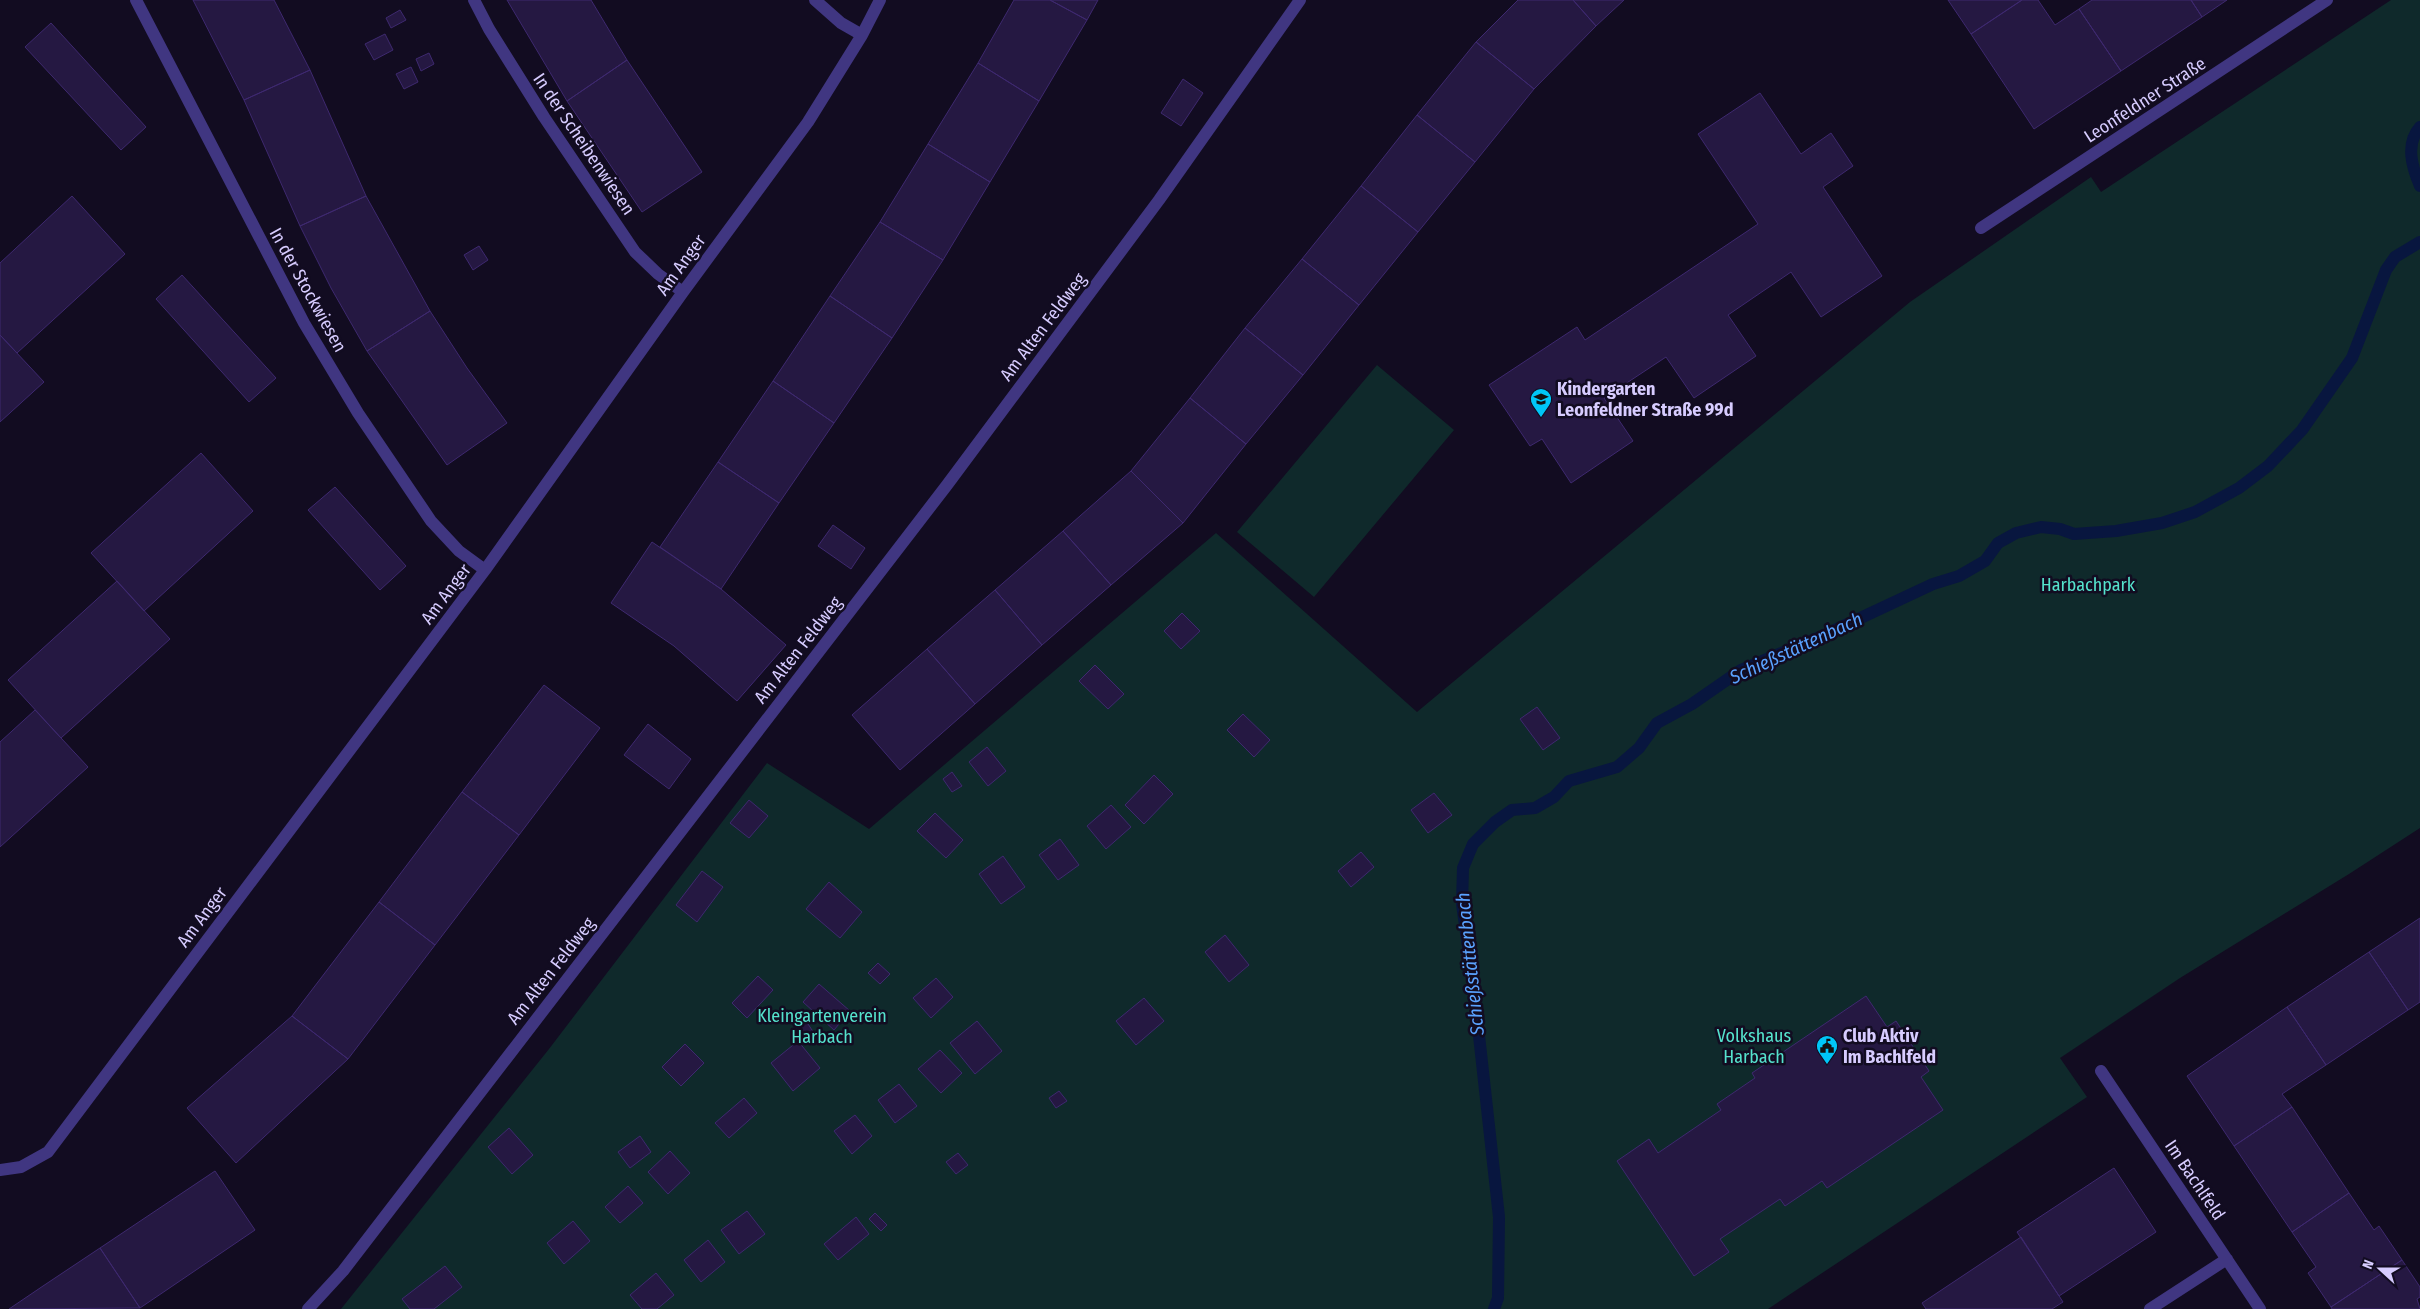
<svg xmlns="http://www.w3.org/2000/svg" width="2420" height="1309" viewBox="0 0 2420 1309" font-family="'Fira Sans Condensed',sans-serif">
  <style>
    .green { fill: #0f292b }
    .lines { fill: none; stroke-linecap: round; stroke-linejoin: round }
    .stream { stroke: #08163f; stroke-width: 12 }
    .building { fill: #251842; stroke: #3e296f }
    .minor { stroke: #403681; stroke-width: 12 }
    .labels { text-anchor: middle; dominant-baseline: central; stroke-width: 5; stroke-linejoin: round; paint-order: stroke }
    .street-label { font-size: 18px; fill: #d7ccff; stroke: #120c21 }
    .poi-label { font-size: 18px; font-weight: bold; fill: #d7ccff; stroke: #120c21; text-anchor: start }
    .park-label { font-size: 18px; fill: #55e2cd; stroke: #120c21 }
    .water-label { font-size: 19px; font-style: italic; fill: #5aa2ff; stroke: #120c21 }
  </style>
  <rect width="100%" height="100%" fill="#120c21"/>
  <path class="green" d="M 2391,0 L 2420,0 L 2420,828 L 2349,874 L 2180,978 L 2060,1058 L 2087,1097 L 1768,1309 L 341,1309 L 549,1049 L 767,763 L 869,829 L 1216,533 L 1417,712 L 1910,302 L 2091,177 L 2101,192 Z
    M 1377,365 L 1454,430 L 1314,597 L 1237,532 Z"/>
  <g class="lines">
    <path class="stream" d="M 2420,127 C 2405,144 2412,167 2420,186
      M 1494,1309 L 1498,1298 L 1499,1217 L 1474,990 L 1462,904 L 1463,868 L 1473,844 L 1495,822 L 1512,810 L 1535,808 L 1554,797 L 1569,781 L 1617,767 L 1639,748 L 1657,723 L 1692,704 L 1741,670 L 1822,636 L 1933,584 L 1959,576 L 1985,561 L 1998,543 L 2016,533 L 2041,527 L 2060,529 L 2074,534 L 2116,531 L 2162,523 L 2195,512 L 2239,488 L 2268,466 L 2302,430 L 2352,358 L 2386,270 L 2395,257 L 2420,242"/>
  </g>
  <path class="building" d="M 193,0 L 274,0 L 310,70 L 244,100 Z
    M 507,0 L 591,0 L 627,60 L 567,101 Z
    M 1014,0 L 1050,0 L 1087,20 L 1039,101 L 978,63 Z
    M 1050,0 L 1098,0 L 1087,20 Z
    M 1518,0 L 1573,0 L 1596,26 L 1534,89 L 1476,42 Z
    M 1573,0 L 1624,0 L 1596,26 Z
    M 1948,0 L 2022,0 L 1971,34 Z
    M 2022,0 L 2038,0 L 2055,25 L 2079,9 L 2121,71 L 2034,129 L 1971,34 Z
    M 2092,0 L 2191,0 L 2202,17 L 2121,71 L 2079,9 Z
    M 2191,0 L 2227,0 L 2202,17 Z
    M 400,10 L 406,20 L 391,28 L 386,18 Z
    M 51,23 L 146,127 L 121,150 L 25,47 Z
    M 385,34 L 393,50 L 374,60 L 365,44 Z
    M 1476,42 L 1534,89 L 1475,162 L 1417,115 Z
    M 429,53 L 434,64 L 421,71 L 416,59 Z
    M 627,60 L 702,172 L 642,212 L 567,101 Z
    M 978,63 L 1039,101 L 990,182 L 928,144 Z
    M 411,67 L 418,82 L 404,89 L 396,74 Z
    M 310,70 L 366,196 L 300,226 L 244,100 Z
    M 1183,79 L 1203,93 L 1181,126 L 1161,113 Z
    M 1760,93 L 1801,154 L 1831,133 L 1853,166 L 1823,187 L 1882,276 L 1821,317 L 1791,272 L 1728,315 L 1756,356 L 1694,398 L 1666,357 L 1604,398 L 1633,441 L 1571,483 L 1542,439 L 1530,446 L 1489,385 L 1577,327 L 1585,340 L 1758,224 L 1698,134 Z
    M 1417,115 L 1475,162 L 1418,232 L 1361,186 Z
    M 928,144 L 990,182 L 943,260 L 880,222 Z
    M 1361,186 L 1418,232 L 1359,305 L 1302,259 Z
    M 72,196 L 125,254 L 17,353 L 0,335 L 0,263 Z
    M 366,196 L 430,311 L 367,351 L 331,288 L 300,226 Z
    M 880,222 L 943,260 L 892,338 L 830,296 Z
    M 479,246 L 488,260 L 473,270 L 464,255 Z
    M 1302,259 L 1359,305 L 1303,375 L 1245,328 Z
    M 182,275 L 276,378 L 249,402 L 156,299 Z
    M 830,296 L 892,338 L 834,423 L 773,381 Z
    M 430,311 L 467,368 L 507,423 L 447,465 L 367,351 Z
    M 1245,328 L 1303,375 L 1246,444 L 1190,398 Z
    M 0,335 L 44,382 L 0,422 Z
    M 773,381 L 834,423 L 779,503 L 718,462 Z
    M 1190,398 L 1246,444 L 1183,523 L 1131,471 Z
    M 201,453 L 253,511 L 144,611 L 91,553 Z
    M 718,462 L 779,503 L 721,589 L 660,547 Z
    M 1131,471 L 1183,523 L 1111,585 L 1063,531 Z
    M 335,487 L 406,566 L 380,590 L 308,510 Z
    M 833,525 L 865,548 L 851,569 L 818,546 Z
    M 1063,531 L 1111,585 L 1042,645 L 995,590 Z
    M 652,542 L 721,589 L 786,645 L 737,701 L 674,646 L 611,603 Z
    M 117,581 L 170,639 L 61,738 L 8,680 Z
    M 995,590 L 1042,645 L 975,704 L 927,649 Z
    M 1182,613 L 1200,631 L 1181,649 L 1164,631 Z
    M 927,649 L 975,704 L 900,770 L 852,715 Z
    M 1095,665 L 1124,694 L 1108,709 L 1079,681 Z
    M 544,685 L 600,728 L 519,835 L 462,792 Z
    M 1537,707 L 1560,738 L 1543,750 L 1520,719 Z
    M 35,710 L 88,767 L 0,847 L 0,742 Z
    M 1243,714 L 1270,740 L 1254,757 L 1227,730 Z
    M 648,724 L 691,759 L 669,789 L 624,755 Z
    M 987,747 L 1006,771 L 988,786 L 969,762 Z
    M 952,772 L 962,786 L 952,792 L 943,779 Z
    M 1154,775 L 1173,794 L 1144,824 L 1125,805 Z
    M 462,792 L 519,835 L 435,945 L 379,902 Z
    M 1434,793 L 1452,815 L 1428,833 L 1411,810 Z
    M 749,800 L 768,816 L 749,838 L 730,823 Z
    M 1111,805 L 1131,827 L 1106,849 L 1087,826 Z
    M 935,813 L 963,840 L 946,858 L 917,831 Z
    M 1060,839 L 1079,865 L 1058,880 L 1039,855 Z
    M 1361,852 L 1374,867 L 1351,887 L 1338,871 Z
    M 1003,856 L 1025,887 L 1001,904 L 979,874 Z
    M 702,871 L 723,887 L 697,922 L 676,905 Z
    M 829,882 L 862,912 L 840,938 L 806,909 Z
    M 379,902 L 435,945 L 348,1059 L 292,1016 Z
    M 2420,918 L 2420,1002 L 2408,1010 L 2369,952 Z
    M 1225,935 L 1249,965 L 1229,982 L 1205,952 Z
    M 2369,952 L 2408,1010 L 2326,1065 L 2287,1007 Z
    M 878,963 L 890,974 L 880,984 L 868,973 Z
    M 758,976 L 773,990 L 747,1018 L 732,1003 Z
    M 936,978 L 953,997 L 931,1018 L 913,998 Z
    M 819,984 L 850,1011 L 834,1030 L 803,1002 Z
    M 1866,996 L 1887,1027 L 1896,1021 L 1929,1071 L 1921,1077 L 1943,1110 L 1827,1188 L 1822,1181 L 1785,1206 L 1780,1199 L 1720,1239 L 1729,1252 L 1694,1276 L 1617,1161 L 1649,1139 L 1658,1153 L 1721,1110 L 1717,1104 L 1755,1078 L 1752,1073 Z
    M 1144,998 L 1164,1021 L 1136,1045 L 1116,1021 Z
    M 2287,1007 L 2326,1065 L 2282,1094 L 2292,1107 L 2234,1146 L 2187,1076 Z
    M 292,1016 L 348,1059 L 236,1163 L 187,1108 Z
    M 806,1021 L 816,1036 L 807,1041 L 798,1026 Z
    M 977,1021 L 1002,1051 L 975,1074 L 950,1043 Z
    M 798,1041 L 820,1068 L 793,1091 L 771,1063 Z
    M 685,1044 L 704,1063 L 681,1086 L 662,1067 Z
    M 940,1050 L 962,1073 L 941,1093 L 918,1069 Z
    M 899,1084 L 917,1106 L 895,1123 L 878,1100 Z
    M 1059,1091 L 1067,1101 L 1056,1108 L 1049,1098 Z
    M 744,1098 L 757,1113 L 729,1138 L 715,1123 Z
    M 2292,1107 L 2349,1193 L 2292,1232 L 2234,1146 Z
    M 855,1115 L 872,1136 L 852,1154 L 834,1131 Z
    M 509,1128 L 533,1155 L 512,1174 L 488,1147 Z
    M 640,1136 L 651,1152 L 630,1168 L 618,1152 Z
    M 670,1151 L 690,1173 L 668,1194 L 648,1172 Z
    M 958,1153 L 968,1165 L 956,1174 L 946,1162 Z
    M 2114,1168 L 2156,1232 L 2059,1296 L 2017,1232 Z
    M 215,1171 L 255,1230 L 140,1308 L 100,1248 Z
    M 628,1186 L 643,1203 L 620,1223 L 605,1207 Z
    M 2349,1193 L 2374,1230 L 2379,1226 L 2402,1260 L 2331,1307 L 2308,1273 L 2316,1267 L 2292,1232 Z
    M 747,1211 L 765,1234 L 739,1254 L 721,1230 Z
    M 875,1213 L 887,1225 L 881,1231 L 869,1219 Z
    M 856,1217 L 869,1234 L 838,1260 L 824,1244 Z
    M 573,1221 L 590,1241 L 564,1264 L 547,1243 Z
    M 2021,1237 L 2063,1302 L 2052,1309 L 1926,1309 L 1922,1303 Z
    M 708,1240 L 725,1262 L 701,1282 L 684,1260 Z
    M 100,1248 L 140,1308 L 9,1309 L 43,1286 Z
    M 2402,1260 L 2420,1287 L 2420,1297 L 2417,1299 L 2420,1309 L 2332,1309 L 2331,1307 Z
    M 445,1266 L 462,1287 L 434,1309 L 410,1309 L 402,1299 Z
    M 656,1273 L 674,1295 L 657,1309 L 642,1309 L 630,1295 Z"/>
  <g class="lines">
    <path class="minor" d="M 136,0 L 304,323 L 358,413 L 431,521 L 459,551 L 485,570
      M 474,0 L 489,29 L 544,117 L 635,252 L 658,274 L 683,292
      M 815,0 L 841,23 L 862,35
      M 1981,228 L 2327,0
      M 2101,1071 L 2260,1309
      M 0,1170 L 21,1167 L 48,1152 L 485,570 L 683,292 L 808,122 L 862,35 L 880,0
      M 308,1309 L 343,1271 L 947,485 L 1159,200 L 1300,0
      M 2150,1309 L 2227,1259"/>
  </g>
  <defs>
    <g id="school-pin" transform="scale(1.125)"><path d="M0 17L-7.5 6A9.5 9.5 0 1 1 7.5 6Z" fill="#00c6f7" stroke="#120c21"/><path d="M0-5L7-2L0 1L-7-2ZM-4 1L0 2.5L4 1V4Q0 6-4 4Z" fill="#111"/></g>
    <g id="civic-pin" transform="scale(1.125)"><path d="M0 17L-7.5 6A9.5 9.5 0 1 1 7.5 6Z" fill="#00c6f7" stroke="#120c21"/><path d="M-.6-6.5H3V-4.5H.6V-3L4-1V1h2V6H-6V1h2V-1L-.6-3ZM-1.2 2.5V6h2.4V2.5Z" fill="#111"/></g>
  </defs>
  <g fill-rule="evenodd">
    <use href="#school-pin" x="1541" y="399"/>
    <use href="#civic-pin" x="1827" y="1046"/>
  </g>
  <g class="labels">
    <g class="street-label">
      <text transform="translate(2145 100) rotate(-33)">Leonfeldner Straße</text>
      <text transform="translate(584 144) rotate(56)">In der Scheibenwiesen</text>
      <text transform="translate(681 265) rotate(-54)">Am Anger</text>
      <text transform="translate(308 290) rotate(61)">In der Stockwiesen</text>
      <text transform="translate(1043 327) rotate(-53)">Am Alten Feldweg</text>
      <text transform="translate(446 594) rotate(-53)">Am Anger</text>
      <text transform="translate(798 650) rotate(-52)">Am Alten Feldweg</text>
      <text transform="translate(202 917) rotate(-53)">Am Anger</text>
      <text transform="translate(551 971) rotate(-52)">Am Alten Feldweg</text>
      <text transform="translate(2195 1180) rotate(56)">Im Bachlfeld</text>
    </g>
    <g class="poi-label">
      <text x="1557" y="389">Kindergarten<tspan x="1557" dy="21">Leonfeldner Straße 99d</tspan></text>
      <text x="1843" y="1036">Club Aktiv<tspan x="1843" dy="21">Im Bachlfeld</tspan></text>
    </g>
    <g class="park-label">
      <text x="2088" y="585">Harbachpark</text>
      <text x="822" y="1016">Kleingartenverein<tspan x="822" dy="21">Harbach</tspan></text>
      <text x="1754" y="1036">Volkshaus<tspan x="1754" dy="21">Harbach</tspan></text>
    </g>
    <g class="water-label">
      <text transform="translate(1796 648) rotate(-25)">Schießstättenbach</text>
      <text transform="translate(1470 964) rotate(-96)">Schießstättenbach</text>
    </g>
  </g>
  <g transform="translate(2380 1269) rotate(291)" stroke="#120c21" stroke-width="4" paint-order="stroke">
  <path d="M0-4L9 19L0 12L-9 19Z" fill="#d7ccff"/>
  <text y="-8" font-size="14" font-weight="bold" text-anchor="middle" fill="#d7ccff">N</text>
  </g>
</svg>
